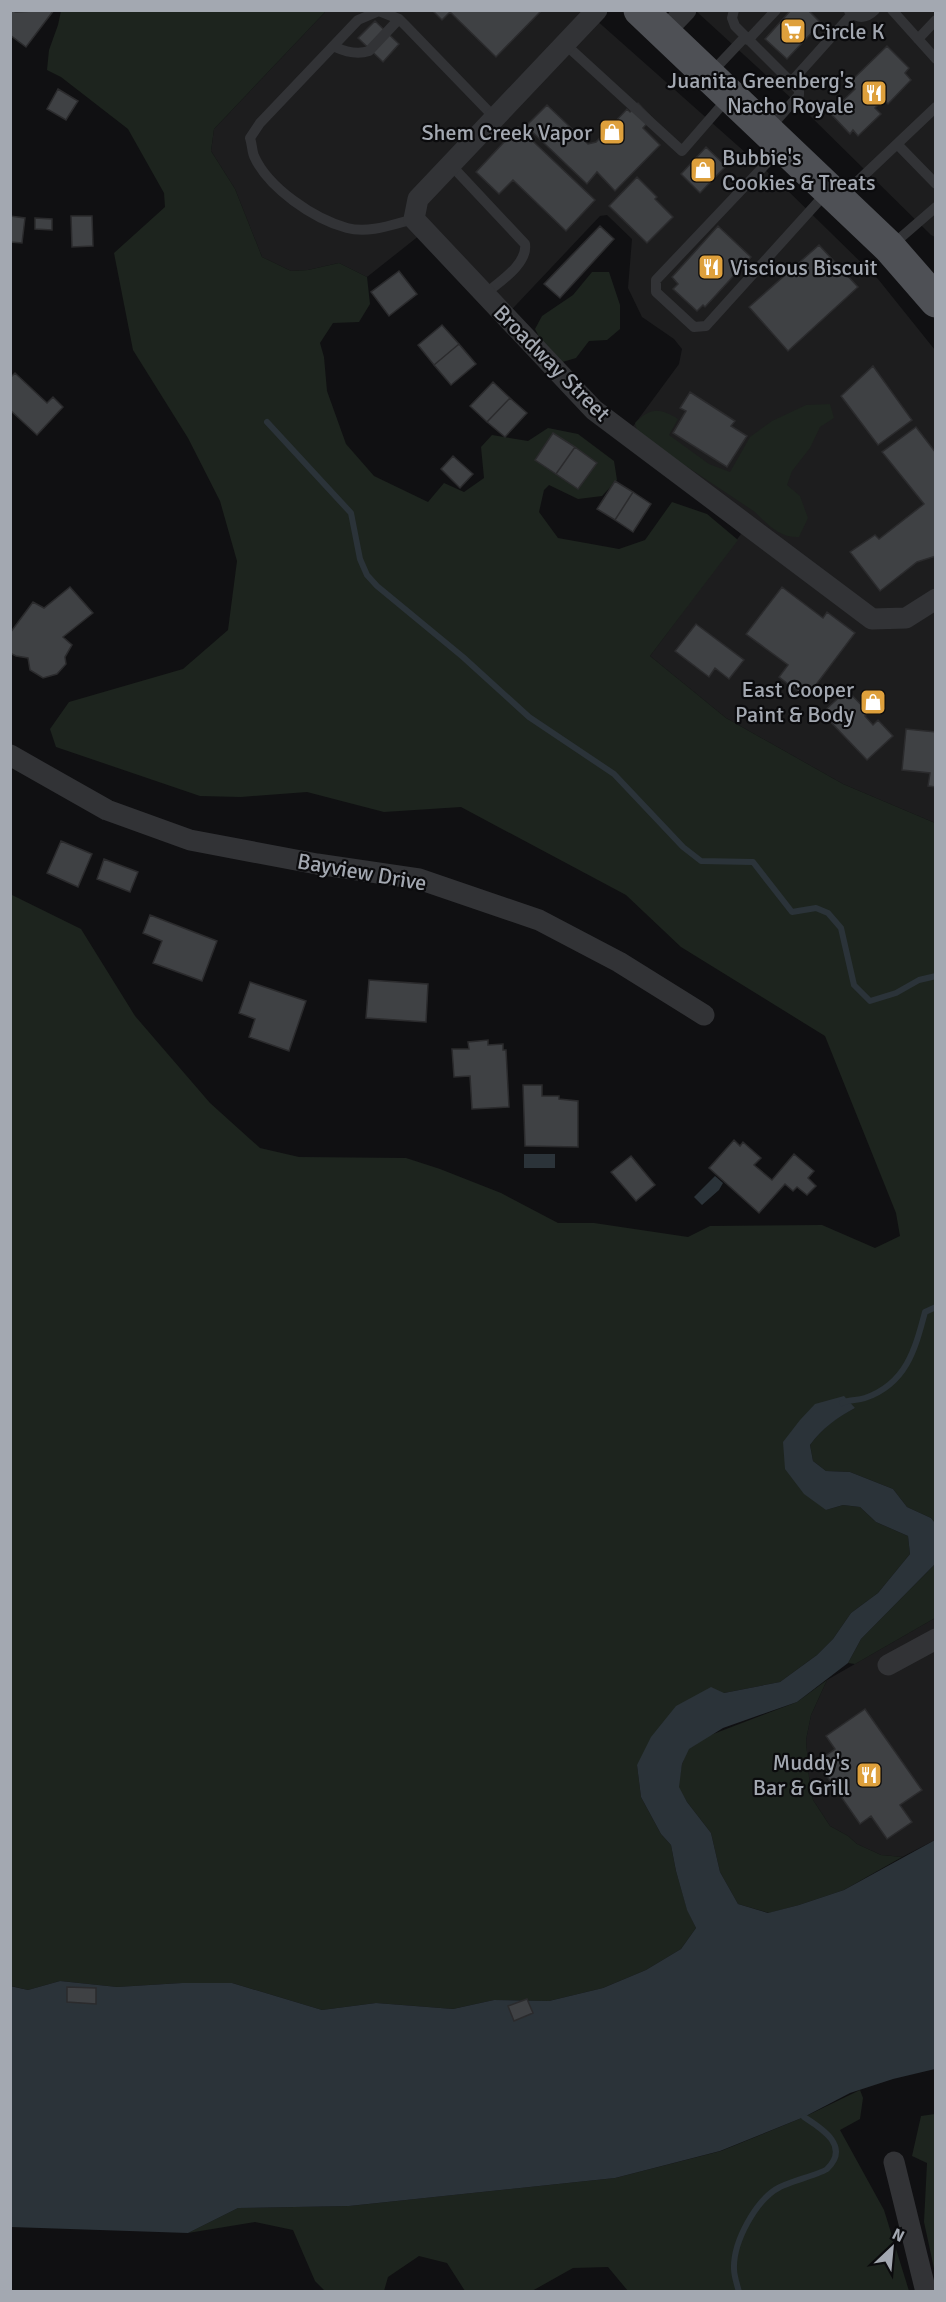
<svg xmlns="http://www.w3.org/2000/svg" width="946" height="2302" viewBox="0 0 946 2302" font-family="Signika,sans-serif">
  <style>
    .built { fill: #1d1d1e }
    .green { fill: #1d241e }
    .water { fill: #2b3339 }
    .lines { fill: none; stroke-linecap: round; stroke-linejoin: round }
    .stream { stroke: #2b3339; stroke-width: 6 }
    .building { fill: #3f4144; stroke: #2b2b2d; stroke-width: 1.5 }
    .service { stroke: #323336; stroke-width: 10 }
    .minor { stroke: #323336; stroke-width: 21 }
    .primary { stroke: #4e5055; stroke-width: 33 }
    .labels { text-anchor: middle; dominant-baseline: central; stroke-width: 4.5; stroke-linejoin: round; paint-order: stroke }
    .poi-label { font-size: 22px; fill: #a3a8b1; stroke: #0b0b0d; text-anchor: end }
    .street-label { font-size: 22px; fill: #a3a8b1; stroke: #0b0b0d }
  </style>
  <rect width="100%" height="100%" fill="#101012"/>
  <path class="built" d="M 326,11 L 586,11 L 782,185 L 878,279 L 935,350 L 935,823 L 843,784 L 726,718 L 650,656 L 741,534 L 623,440 L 679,364 L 682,349 L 674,339 L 642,317 L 628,288 L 632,239 L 607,215 L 600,216 L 500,322 L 420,235 L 367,277 L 339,263 L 308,270 L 291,271 L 262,257 L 235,189 L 211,151 L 214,129 Z
    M 696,11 L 935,11 L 935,237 L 931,235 L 802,108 Z
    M 935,1618 L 935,1840 L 902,1857 L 881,1855 L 857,1844 L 848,1836 L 830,1826 L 813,1800 L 809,1777 L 806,1740 L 811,1715 L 827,1680 Z"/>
  <path class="green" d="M 61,11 L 326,11 L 214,129 L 211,151 L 235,189 L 262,257 L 291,271 L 308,270 L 339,263 L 367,277 L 370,304 L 359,322 L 333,323 L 320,343 L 324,357 L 327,391 L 346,444 L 374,476 L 428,502 L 444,483 L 464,492 L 484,478 L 481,447 L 492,435 L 528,441 L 548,428 L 578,434 L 614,461 L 617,480 L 602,496 L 578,499 L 549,485 L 544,490 L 539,512 L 558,538 L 619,549 L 645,540 L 672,502 L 707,514 L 738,540 L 650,656 L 726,718 L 843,784 L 935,823 L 935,1523 L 931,1518 L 907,1507 L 893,1489 L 850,1472 L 826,1471 L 813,1461 L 810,1445 C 822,1428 836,1418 855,1408 L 800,1420 L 826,1510 L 843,1505 L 860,1507 L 876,1522 L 908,1536 L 910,1554 L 878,1593 L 851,1613 L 833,1639 L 817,1655 L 780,1682 L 724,1693 L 637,1765 L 641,1797 L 661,1834 L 671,1845 L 676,1871 L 687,1909 L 696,1928 L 681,1949 L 646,1970 L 603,1988 L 549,2001 L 494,2000 L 453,2009 L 376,2003 L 322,2010 L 232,1983 L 182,1983 L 117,1987 L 60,1981 L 28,1990 L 11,1986 L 10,894 L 81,929 L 135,1016 L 210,1103 L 260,1148 L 299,1157 L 406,1158 L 440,1169 L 501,1193 L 558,1223 L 594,1223 L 688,1237 L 710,1226 L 822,1225 L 875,1248 L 900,1236 L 896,1213 L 825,1036 L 681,947 L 626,895 L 461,807 L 384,812 L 307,792 L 241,797 L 200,796 L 56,747 L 50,729 L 69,702 L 183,669 L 228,630 L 237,561 L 220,501 L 188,438 L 133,350 L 114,253 L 165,207 L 164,193 L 128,129 L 61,77 L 47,70 L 49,50 L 58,25 Z
    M 592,272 L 609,272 L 620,305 L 620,329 L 607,340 L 589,341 L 576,358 L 559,363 L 543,344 L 535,329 L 542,316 L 573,295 Z
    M 830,404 L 834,418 L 820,427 L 810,448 L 792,471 L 787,485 L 800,496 L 808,518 L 799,537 C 780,538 768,525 755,512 L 638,434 L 635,423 C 651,407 660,408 678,419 L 669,435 L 709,464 L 730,472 L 750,437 L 772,421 L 806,405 Z
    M 935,1564 L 935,1618 L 855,1664 L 848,1663 L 861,1639 Z
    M 827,1680 L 811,1715 L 806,1740 L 809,1777 L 813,1800 L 830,1826 L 848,1836 L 857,1844 L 881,1855 L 902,1857 L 844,1890 L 799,1905 L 769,1913 L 738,1904 L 720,1872 L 711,1833 L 687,1802 L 678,1787 L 682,1764 L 688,1749 L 708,1736 L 797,1702 Z
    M 860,2090 L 863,2098 L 860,2119 L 840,2130 L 884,2210 L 909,2291 L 628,2291 L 608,2267 L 573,2268 L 532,2291 L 465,2291 L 447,2263 L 419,2256 L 388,2277 L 384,2291 L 325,2291 L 315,2281 L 293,2230 L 255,2222 L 188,2233 L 238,2208 L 349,2206 L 615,2178 L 721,2151 L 804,2117 Z
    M 935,2114 L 936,2114 L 935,2273 L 924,2222 L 927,2163 L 912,2156 L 921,2116 Z"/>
  <path class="water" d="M 524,1154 L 555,1154 L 555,1168 L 524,1168 Z
    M 715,1176 L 723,1183 L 719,1190 L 702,1205 L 694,1197 Z
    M 844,1396 L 855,1408 C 837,1418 822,1428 810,1445 L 813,1461 L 826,1471 L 850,1472 L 893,1489 L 907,1507 L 931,1518 L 935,1523 L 935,1564 L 861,1639 L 848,1663 L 797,1702 L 723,1728 L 689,1749 L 682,1764 L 679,1787 L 687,1802 L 711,1833 L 720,1872 L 738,1904 L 768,1913 L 799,1905 L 844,1890 L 935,1840 L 935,2069 L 893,2079 L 850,2093 L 804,2117 L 720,2151 L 615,2178 L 349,2206 L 238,2208 L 188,2233 L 11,2227 L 10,1986 L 28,1990 L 60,1981 L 117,1987 L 182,1983 L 232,1983 L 322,2010 L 376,2003 L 453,2009 L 494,2000 L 549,2001 L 603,1988 L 646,1970 L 681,1949 L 696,1928 L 687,1910 L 676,1871 L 671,1845 L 661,1834 L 641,1797 L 637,1765 L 651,1737 L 676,1706 L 711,1687 L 724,1693 L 780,1682 L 817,1655 L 833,1639 L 851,1613 L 878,1593 L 910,1554 L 908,1536 L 876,1522 L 860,1507 L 843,1505 L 826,1510 L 804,1494 L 785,1469 L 783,1442 L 800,1420 L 815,1404 Z"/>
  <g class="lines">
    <path class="stream" d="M 267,422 L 351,513 L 360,559 L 367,575 L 377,586 L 463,657 L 529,717 L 614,774 L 683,847 L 701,861 L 753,862 L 792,912 L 816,908 L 828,913 L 841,928 L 854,985 L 870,1001 L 896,993 L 919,980 L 936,976
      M 842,1403 C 850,1399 857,1401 865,1398 C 906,1384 915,1350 925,1312 L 936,1307
      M 739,2292 C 737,2284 734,2276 734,2269 C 733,2242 756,2199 780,2187 C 789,2182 823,2173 827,2169 C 851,2146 821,2128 804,2117"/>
  </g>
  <path class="building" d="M 10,10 L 16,12 L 54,10 L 26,47 L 10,35 Z
    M 432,10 L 542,10 L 496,57 L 450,12 L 442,20 Z
    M 791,10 L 808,10 L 821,23 L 787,59 L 765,39 Z
    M 375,21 L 399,44 L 383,62 L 358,38 Z
    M 887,46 L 909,68 L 905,73 L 911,80 L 888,104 L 881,97 L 876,101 L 879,104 L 875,108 L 881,114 L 858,136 L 853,130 L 850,134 L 830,113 L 855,89 L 849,83 Z
    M 58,89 L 78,101 L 66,120 L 47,109 Z
    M 638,103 L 652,118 L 643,128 L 660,145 L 615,191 L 597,172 L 587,184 L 526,126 L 547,105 L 588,144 L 596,142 L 627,109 L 630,112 Z
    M 518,127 L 595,200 L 566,231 L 513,180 L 499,194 L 476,172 Z
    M 706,147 L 726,166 L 700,193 L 681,174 Z
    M 637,177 L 657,197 L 655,199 L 673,217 L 647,243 L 609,206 Z
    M 10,216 L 25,218 L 22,243 L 10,242 Z
    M 71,216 L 92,216 L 93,246 L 72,247 Z
    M 35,218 L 52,219 L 52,230 L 35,229 Z
    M 600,226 L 614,239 L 560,298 L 544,284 Z
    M 718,226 L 751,257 L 705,307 L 703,305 L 697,311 L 673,289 L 678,284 L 672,277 Z
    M 819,245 L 858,287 L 788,351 L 749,307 Z
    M 399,271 L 417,294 L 389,316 L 371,292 Z
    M 442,325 L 459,344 L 434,365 L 418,345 Z
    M 459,344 L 476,364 L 451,385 L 434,365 Z
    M 873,366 L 912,420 L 878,445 L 841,396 Z
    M 15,373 L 47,403 L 53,397 L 63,407 L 37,435 L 10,410 L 10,378 Z
    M 493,382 L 510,398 L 487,422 L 470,406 Z
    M 690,392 L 735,421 L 731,426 L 747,436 L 727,467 L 673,433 L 686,411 L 680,408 Z
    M 510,398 L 527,413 L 505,437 L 487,422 Z
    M 916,427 L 936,453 L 936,556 L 917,562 L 880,591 L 850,552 L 875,535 L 879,539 L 924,504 L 882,452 Z
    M 553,433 L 575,447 L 556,474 L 535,460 Z
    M 575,447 L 597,463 L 578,489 L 556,474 Z
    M 453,456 L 473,474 L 460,488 L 441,469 Z
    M 615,481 L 633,492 L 615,520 L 597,509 Z
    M 633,492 L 651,504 L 633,532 L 615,520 Z
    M 70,587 L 93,613 L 63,637 L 72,645 L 65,657 L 66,664 L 57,674 L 43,678 L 30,670 L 28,658 L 16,656 L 10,653 L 10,633 L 33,602 L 44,608 Z
    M 782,587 L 823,618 L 827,612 L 855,633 L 806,698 L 779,677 L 788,665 L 746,634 Z
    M 696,624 L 744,660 L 729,679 L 715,668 L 709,677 L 675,651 Z
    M 847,690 L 868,712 L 865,716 L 873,725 L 878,720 L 893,736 L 867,760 L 822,713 Z
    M 906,729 L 936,732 L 936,787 L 928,786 L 930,773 L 902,770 Z
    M 61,841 L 92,854 L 78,887 L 47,873 Z
    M 104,859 L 138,872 L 130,892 L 97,879 Z
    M 150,915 L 217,941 L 202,981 L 153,963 L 162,941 L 143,933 Z
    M 369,980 L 428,984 L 426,1022 L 366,1018 Z
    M 250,982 L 306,1001 L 289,1051 L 249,1037 L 255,1019 L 239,1013 Z
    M 488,1040 L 488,1045 L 503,1044 L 503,1050 L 506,1050 L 509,1107 L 472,1109 L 470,1076 L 454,1077 L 452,1049 L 469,1049 L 468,1042 Z
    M 523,1085 L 542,1085 L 542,1096 L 559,1096 L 559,1099 L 578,1101 L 578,1147 L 525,1146 Z
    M 734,1140 L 740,1146 L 743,1142 L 761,1158 L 754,1165 L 772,1180 L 794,1154 L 814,1171 L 808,1178 L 816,1186 L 807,1195 L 797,1187 L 793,1191 L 785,1184 L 759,1213 L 709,1168 Z
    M 631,1156 L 655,1185 L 636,1201 L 611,1172 Z
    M 865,1709 L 922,1790 L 900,1805 L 912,1822 L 887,1839 L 871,1816 L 860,1824 L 817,1762 L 835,1749 L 826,1736 Z
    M 67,1987 L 96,1988 L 96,2004 L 67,2002 Z
    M 527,1999 L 533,2013 L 514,2021 L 508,2006 Z"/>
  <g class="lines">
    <path class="service" d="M 734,10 L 732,18 L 735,26 L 799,90 L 799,95 L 768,130
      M 892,10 L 936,59
      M 849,11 C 858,19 866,19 875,10
      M 918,39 L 936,20
      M 748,40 L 776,10
      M 566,45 L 682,151 L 728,98
      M 335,47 C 346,52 357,55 369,51 L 399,19
      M 710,74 L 745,37
      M 792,81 L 852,14
      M 897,144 L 936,107
      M 781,148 L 656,280 L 656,292 L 694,327 L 706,326 L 827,192
      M 450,164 L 525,244 C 528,264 499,282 485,294
      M 841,197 L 897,144 L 936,184
      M 414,219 C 394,224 369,234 347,228 C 314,219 268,188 254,156 C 252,151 252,144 250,138 L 260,123 L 358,20 L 379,11 L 399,19 L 406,26 L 495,118
      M 891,246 L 936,207"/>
    <path class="minor" d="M 597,10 L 418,199 L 414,219 L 594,410 L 872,619 L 906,618 L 936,599
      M 664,33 L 686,10
      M 10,755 L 107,810 L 190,840 L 317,864 L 419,879 L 539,920 L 619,962 L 704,1015
      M 888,1665 L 936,1639
      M 894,2162 L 926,2292"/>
    <path class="primary" d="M 640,10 L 889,247 L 936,301"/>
  </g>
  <defs>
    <g id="supermarket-square" transform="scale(1.35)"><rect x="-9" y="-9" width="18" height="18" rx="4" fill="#dea03c" stroke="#0b0b0d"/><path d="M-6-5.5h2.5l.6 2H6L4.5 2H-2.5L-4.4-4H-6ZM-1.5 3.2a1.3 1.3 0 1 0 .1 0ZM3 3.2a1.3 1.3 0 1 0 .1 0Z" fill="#fff"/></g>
    <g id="restaurant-square" transform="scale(1.35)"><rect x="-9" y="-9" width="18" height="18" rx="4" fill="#dea03c" stroke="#0b0b0d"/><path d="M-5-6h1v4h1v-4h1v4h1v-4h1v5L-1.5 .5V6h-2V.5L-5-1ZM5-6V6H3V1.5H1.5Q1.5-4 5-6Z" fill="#fff"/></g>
    <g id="shop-square" transform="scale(1.35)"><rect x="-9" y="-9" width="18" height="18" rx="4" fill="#dea03c" stroke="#0b0b0d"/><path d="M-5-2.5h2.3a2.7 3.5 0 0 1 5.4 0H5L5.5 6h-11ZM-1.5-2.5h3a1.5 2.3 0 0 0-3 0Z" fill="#fff"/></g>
  </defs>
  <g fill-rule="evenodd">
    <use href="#supermarket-square" x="793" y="31"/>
    <use href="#restaurant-square" x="874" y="93"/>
    <use href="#shop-square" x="612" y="132"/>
    <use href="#shop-square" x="703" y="170"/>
    <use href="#restaurant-square" x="711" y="267"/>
    <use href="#shop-square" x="873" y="702"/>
    <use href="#restaurant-square" x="869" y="1775"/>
  </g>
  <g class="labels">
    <g class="poi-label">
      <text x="812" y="31" text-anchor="start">Circle K</text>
      <text x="854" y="80">Juanita Greenberg's<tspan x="854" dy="25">Nacho Royale</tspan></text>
      <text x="592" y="132">Shem Creek Vapor</text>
      <text x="722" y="157" text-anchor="start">Bubbie's<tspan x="722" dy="25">Cookies &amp; Treats</tspan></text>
      <text x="730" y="267" text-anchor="start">Viscious Biscuit</text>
      <text x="854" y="689">East Cooper<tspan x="854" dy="25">Paint &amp; Body</tspan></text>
      <text x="850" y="1762">Muddy's<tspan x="850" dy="25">Bar &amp; Grill</tspan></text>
    </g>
    <g class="street-label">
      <text transform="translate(552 363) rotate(45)">Broadway Street</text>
      <text transform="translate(362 872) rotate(10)">Bayview Drive</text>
    </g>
  </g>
  <rect width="946" height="2302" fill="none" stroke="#a3a8b1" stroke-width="24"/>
  <g transform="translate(892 2248) rotate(26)" stroke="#0b0b0d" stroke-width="4.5" paint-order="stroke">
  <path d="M0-4.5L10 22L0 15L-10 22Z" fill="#a3a8b1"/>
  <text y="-9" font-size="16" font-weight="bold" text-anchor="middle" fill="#a3a8b1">N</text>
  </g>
</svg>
